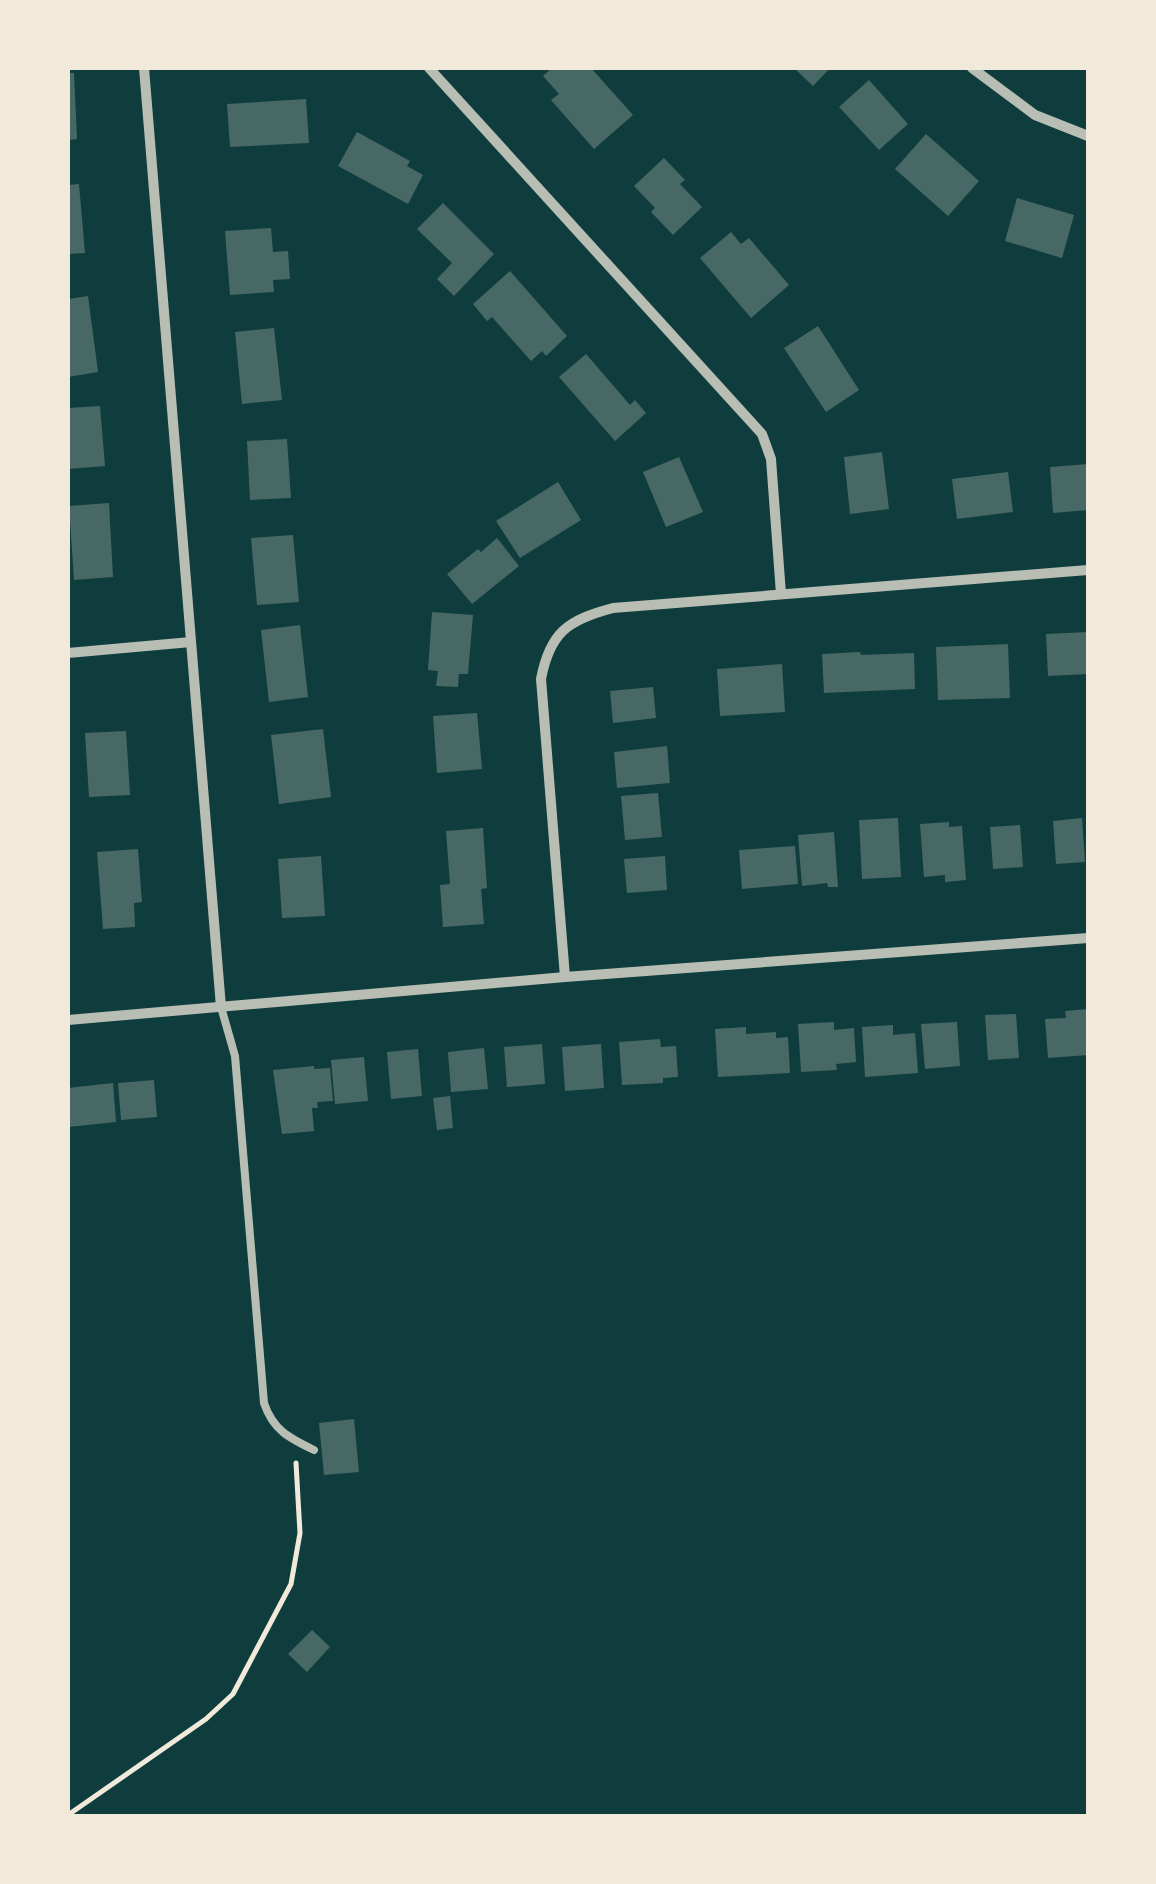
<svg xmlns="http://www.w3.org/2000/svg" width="1156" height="1884" viewBox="0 0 1156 1884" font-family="'Public Sans',sans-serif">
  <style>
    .building { fill: #486865 }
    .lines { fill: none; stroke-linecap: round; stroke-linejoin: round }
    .path { stroke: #f1e9da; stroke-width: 5 }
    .service { stroke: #b8beb3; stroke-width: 8 }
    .minor { stroke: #b8beb3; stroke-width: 10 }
  </style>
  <rect width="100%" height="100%" fill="#0f3d3e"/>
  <path class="building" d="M 552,68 L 591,68 L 633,115 L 594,149 L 551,100 L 559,94 L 543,76 Z
    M 794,68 L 830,68 L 813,86 Z
    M 68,73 L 74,73 L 77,139 L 68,140 Z
    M 869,80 L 908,124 L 879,150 L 839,107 Z
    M 306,99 L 309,143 L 230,147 L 227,104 Z
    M 357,132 L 410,161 L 407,166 L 423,175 L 408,204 L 338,166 Z
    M 926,134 L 979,181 L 948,216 L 895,169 Z
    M 664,158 L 685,180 L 680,184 L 702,207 L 673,235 L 651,212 L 655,208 L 634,186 Z
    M 79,184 L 85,253 L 68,254 L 68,185 Z
    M 1017,198 L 1074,215 L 1062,258 L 1005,241 Z
    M 443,203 L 494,254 L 454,296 L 437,279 L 452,263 L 417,229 Z
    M 271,228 L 273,252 L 288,251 L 290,279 L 273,280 L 274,292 L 230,295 L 225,231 Z
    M 731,232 L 741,244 L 749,238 L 789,285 L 751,318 L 700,258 Z
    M 510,271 L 567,336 L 546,356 L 542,351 L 531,361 L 492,317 L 487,321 L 473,304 Z
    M 88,296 L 98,372 L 68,377 L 68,299 Z
    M 818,326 L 859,390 L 826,412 L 784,348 Z
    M 274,328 L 282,400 L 242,404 L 235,332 Z
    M 586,354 L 630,405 L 635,400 L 646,413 L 615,441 L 559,377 Z
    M 100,406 L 105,466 L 68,469 L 68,408 Z
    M 287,439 L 291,498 L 250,500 L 247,441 Z
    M 882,452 L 889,509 L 850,514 L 844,457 Z
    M 679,457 L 703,512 L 666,527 L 643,472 Z
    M 1088,464 L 1088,510 L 1053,513 L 1050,467 Z
    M 1008,472 L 1013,512 L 957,519 L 952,479 Z
    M 558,482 L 581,520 L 520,558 L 496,521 Z
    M 109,503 L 113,577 L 74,580 L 69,506 Z
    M 293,535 L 299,602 L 257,605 L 251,538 Z
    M 497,538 L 519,566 L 472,604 L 447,574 L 478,549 L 481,552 Z
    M 432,612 L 473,615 L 468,674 L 459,674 L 458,687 L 436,686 L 438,671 L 428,670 Z
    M 300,625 L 308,697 L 269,702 L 261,630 Z
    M 1088,632 L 1088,674 L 1048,676 L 1046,634 Z
    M 1008,644 L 1010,698 L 938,700 L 936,647 Z
    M 860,652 L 861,655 L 914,653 L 915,689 L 824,693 L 822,654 Z
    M 782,664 L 785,712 L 720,716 L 717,669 Z
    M 653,687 L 656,718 L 613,723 L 610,691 Z
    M 477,713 L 482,769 L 437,773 L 433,716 Z
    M 323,729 L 331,797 L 279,804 L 271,735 Z
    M 126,731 L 130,795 L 89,797 L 85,733 Z
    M 667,746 L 670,783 L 617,788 L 614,752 Z
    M 658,793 L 662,837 L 625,840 L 621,796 Z
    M 898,818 L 901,877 L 862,879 L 859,820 Z
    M 1082,818 L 1085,862 L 1056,864 L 1053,821 Z
    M 949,822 L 949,827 L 962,826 L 966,880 L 945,882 L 945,875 L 924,877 L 920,824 Z
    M 1020,825 L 1023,867 L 993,869 L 990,827 Z
    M 483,828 L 487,888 L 481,889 L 484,924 L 443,927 L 440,885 L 450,884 L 446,831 Z
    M 834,832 L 838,887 L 828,887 L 827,883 L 802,886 L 798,835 Z
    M 795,846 L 798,884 L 742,889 L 739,850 Z
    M 138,849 L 142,902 L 134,903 L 135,927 L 103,929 L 97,852 Z
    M 321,856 L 325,916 L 282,918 L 278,859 Z
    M 665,856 L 667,890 L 627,893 L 624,859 Z
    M 1088,1009 L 1088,1055 L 1048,1058 L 1045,1019 L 1066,1018 L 1065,1011 Z
    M 1016,1014 L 1019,1058 L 988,1060 L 985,1015 Z
    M 834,1022 L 834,1030 L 854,1028 L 856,1062 L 836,1064 L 837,1070 L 801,1072 L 798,1024 Z
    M 957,1022 L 960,1066 L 925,1069 L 921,1024 Z
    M 893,1025 L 893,1035 L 915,1033 L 918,1073 L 865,1077 L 862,1027 Z
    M 746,1027 L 746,1034 L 776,1032 L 776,1038 L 788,1037 L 790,1073 L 718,1077 L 715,1029 Z
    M 660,1039 L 661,1047 L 676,1046 L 678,1077 L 663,1078 L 663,1083 L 622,1085 L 619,1042 Z
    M 542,1044 L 545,1084 L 507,1087 L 504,1047 Z
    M 601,1044 L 604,1088 L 565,1091 L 562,1047 Z
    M 484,1048 L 488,1089 L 451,1092 L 448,1052 Z
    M 418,1049 L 422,1096 L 391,1099 L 387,1052 Z
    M 364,1057 L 368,1101 L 335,1104 L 331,1060 Z
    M 314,1066 L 314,1069 L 330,1068 L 333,1101 L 317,1102 L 318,1108 L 312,1108 L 314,1131 L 282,1134 L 273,1070 Z
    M 154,1080 L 157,1117 L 121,1120 L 118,1083 Z
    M 113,1083 L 116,1122 L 68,1127 L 68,1088 Z
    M 450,1096 L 453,1128 L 437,1130 L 433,1098 Z
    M 354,1419 L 359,1472 L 324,1475 L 319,1423 Z
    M 312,1630 L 330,1647 L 307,1672 L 288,1654 Z"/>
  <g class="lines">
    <path class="path" d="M 68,1815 L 206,1719 L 233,1694 L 291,1584 L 300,1533 L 296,1463"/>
    <path class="service" d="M 221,1007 L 235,1056 L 264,1403 C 273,1430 289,1438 314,1450"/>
    <path class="minor" d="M 144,68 L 221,1007
      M 429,68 L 762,434 L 771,459 L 781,594
      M 972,68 L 1035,115 L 1088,136
      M 68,653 L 191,642
      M 565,977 L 541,679 C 550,632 568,620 613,608 L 1088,570
      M 68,1020 L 565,977 L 1088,938"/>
  </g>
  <rect width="1156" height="1884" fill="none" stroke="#f1e9da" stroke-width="140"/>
</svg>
